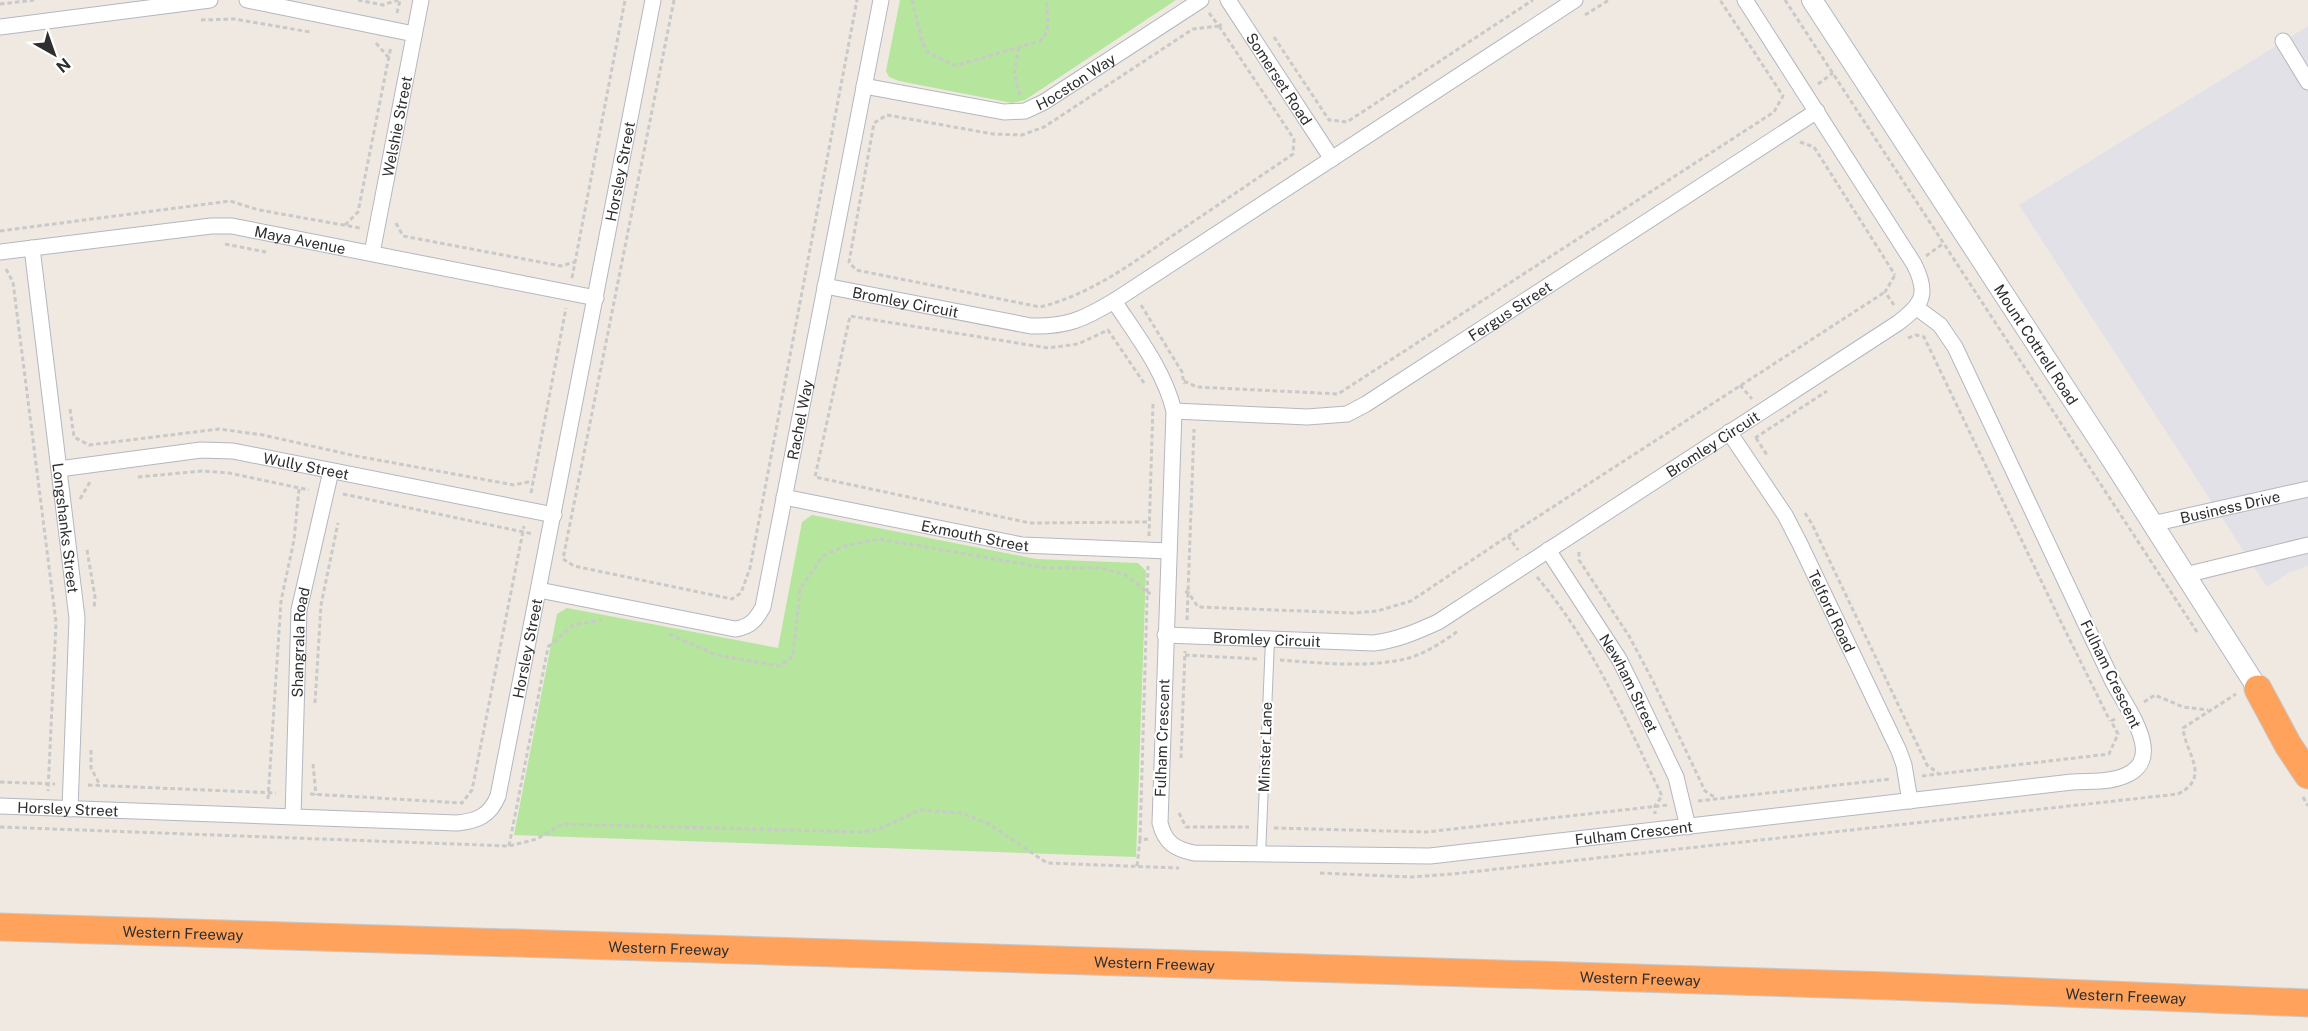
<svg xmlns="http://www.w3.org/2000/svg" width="2308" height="1031" viewBox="0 0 2308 1031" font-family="'Public Sans',sans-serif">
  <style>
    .industrial { fill: #e3e1e8 }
    .green { fill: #b6e59e }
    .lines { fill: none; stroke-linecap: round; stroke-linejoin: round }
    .service-casing { stroke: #b4b7c1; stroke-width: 10 }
    .minor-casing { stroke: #b4b7c1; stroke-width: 17 }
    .tertiary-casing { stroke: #b4b7c1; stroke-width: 22 }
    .motorway-casing { stroke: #c9c9c9; stroke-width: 29 }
    .path { stroke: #c9c9c9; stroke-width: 3; stroke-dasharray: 4.5 3; stroke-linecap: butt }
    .service { stroke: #fff; stroke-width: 8 }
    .minor { stroke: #fff; stroke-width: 15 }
    .tertiary { stroke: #fff; stroke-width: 20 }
    .motorway { stroke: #ffa35c; stroke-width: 27 }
    .labels { text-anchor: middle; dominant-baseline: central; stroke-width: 4.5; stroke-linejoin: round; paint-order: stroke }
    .street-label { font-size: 15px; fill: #2e2e2e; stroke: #fff }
  </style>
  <rect width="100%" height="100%" fill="#efe9e1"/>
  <path class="industrial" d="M 2308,26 L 2308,566 L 2288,573 L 2267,587 L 2019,205 Z"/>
  <path class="green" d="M 900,0 L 1176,0 L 1025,100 L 1012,103 L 899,81 L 889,77 L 886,71 Z
    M 812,515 L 1036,559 L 1138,563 L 1146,571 L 1136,857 L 514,835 L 557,614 L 567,608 L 778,648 L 802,522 Z"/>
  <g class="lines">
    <g class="service-casing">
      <path id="service" d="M 1261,855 L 1270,640"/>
    </g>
    <g class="minor-casing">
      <g id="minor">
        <path d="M 247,0 L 414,34"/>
        <path id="s1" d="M 1228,0 L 1332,159"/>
        <path d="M 0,27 L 210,0"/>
        <path d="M 2283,41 L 2308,82"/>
        <path id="s2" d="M 864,86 L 1004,112 L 1025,111 L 1044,102 L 1201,0"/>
        <path id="s3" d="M 32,248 L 77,618 L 70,809"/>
        <path id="s4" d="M 0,252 L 211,226 L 232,226 L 596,298"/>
        <path id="s5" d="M 372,253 L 421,0"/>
        <path id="s6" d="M 825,286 L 1031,326 C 1067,327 1084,319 1114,301 L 1575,0"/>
        <path id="s7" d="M 1114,301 C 1137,336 1164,370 1174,411 L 1160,823 C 1165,843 1175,849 1194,853 L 1430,856 L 2072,782 C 2084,781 2097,782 2109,780 C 2174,769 2130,714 2113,682 L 1955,347 L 1940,325 L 1917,308"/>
        <path id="s8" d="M 1174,411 L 1307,417 L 1347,414 L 1366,404 L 1817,111"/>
        <path id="s9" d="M 1729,432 L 1785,515 L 1800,544 L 1899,751 L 1904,765 L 1910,801"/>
        <path id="s10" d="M 59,469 L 201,450 L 233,451 L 554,515"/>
        <path id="s11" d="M 784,497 L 1022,545 L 1169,551"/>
        <path id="s12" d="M 2152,524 L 2308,489"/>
        <path id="s13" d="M 1548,550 L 1619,659 L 1631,683 L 1676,777 L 1688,827"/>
        <path d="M 2185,575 L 2308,545"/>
        <path id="s14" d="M 539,590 L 735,629 C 750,627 756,620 763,607 L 881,0"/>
        <path id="s15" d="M 1165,635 L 1374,643 C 1397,640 1416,632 1438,622 L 1898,323 C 1923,304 1929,294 1914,264 L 1745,0"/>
        <path id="s16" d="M 0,806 L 457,823 C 477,821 490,816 498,796 L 653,0"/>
        <path id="s17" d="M 293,816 L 299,610 L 331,471"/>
      </g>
    </g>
    <g class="tertiary-casing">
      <g id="tertiary">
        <path id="s18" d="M 1812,0 L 2112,460 L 2258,689"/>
      </g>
    </g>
    <g class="motorway-casing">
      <g id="motorway">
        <path d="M 2258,689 L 2288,745 L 2308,775"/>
        <path id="s19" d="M 0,927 L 1890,986 L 2308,1003"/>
      </g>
    </g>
    <path class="path" d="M 358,0 L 383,5 L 398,0
      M 674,0 L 563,559 L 574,566 L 732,599 L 741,593 L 750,568 L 857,0
      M 912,0 L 922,41 L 926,51 L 953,65 L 965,63 L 1040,41 C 1052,30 1047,14 1046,0
      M 1785,0 L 2197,632
      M 0,4 L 35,0
      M 397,13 L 400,0
      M 1209,13 L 1219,26 L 1224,23
      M 1585,15 L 1609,0
      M 201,20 L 234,19 L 310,32
      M 1219,26 L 1294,139 L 1293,154 C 1252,182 1212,209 1172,236 C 1130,265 1089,295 1040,307 L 856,270 L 849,262 L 874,123 L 887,115 L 993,134 L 1022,135 L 1044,127 L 1193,29 Z
      M 1274,37 L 1329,120 L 1347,122 L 1533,0
      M 376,43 L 389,58
      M 1019,47 L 1014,74 L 1020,95
      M 1818,84 L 1833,73
      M 1800,142 L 1814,147 L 1895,275
      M 396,223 L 403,236 L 561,266 L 575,262
      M 345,225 L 358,212 L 391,46
      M 0,231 L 230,201 L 259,210 L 360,228
      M 225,244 L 266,252
      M 1926,256 L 1944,243
      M 6,269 L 13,282 L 56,622 L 48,791
      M 572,278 L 625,0
      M 1141,305 L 1182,372 L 1184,384
      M 1894,305 L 1885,292 L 1895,275
      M 1908,338 L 1916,335 L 1924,337 L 2060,620 L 2110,721
      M 1184,381 L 1197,387 L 1338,394 L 1774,112 L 1783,96 L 1720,0
      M 1144,383 L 1108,330 L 1078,344 L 1048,348 L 850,316 L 815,477 L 1030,523 L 1149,522
      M 1740,385 L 1752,399
      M 70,409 L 74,437 L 89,445 L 219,429 L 263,435 L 356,456 L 514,485 L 533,481
      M 1755,438 L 1827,391
      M 1756,438 L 1767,455
      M 138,477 L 202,471 L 229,473 L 309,490
      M 531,493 L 566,308
      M 343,494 L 533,534
      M 80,499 L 90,482
      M 1805,513 L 1812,524 L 1927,765 L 1938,773
      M 1149,536 L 1153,404
      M 1508,536 L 1518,550
      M 87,550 L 95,597 L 94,609
      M 1579,552 L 1579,560 L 1629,636 L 1653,681 L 1705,791 L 1716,798
      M 1537,577 C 1592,642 1626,721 1662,796 L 1655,806 L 1655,814
      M 1185,592 L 1188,592 L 1198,607 L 1353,613 L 1377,611 L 1411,601 L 1508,536 L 1885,292
      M 1187,620 L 1194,429
      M 669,634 L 717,655 L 780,666 L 793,656 L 800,589 L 823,556 L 845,546 L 879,539 L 1047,568 L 1101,568 L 1126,575 L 1148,593 L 1151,593
      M 1185,655 L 1258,659
      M 1280,660 C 1320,663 1365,668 1405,659 C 1423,655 1443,642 1458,631
      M 2144,702 L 2155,695 L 2183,707 L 2208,710
      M 315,703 L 321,605 L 338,523
      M 91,750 L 91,768 L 100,785
      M 1181,758 L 1185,651
      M 313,764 L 316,795
      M 1922,776 L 2109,754 L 2118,734 L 2111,721 L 2115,719
      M 0,782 L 55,784
      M 88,785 L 276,793
      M 310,794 L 462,803 L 472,790 L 524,526
      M 2303,797 L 2308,806
      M 268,799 L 281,601 L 294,540 L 299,489
      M 1698,801 L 1891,779
      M 1179,813 L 1186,827 L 1249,827
      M 0,827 L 509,846 L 537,839 L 562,824 L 861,832 L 879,829 L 920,810 L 962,813 L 989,824 L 1047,863 L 1179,868
      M 1274,828 L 1426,832 L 1668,805
      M 1140,840 L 1148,566
      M 509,846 L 548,647 L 573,625 L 602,620
      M 1137,866 L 1140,840 L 1148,839
      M 1320,873 L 1411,877 L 1452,874 L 2178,794 C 2212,777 2185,753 2183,728 L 2236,694"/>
    <use href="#service" class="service"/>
    <use href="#minor" class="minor"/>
    <use href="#tertiary" class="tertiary"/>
    <use href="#motorway" class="motorway"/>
  </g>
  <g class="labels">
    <g class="street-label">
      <text stroke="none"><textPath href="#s1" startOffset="94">Somerset Road</textPath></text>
      <text stroke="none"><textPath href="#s2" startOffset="222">Hocston Way</textPath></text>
      <text stroke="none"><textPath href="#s5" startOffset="129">Welshie Street</textPath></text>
      <text stroke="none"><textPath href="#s16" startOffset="1146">Horsley Street</textPath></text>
      <text stroke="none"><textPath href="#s4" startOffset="303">Maya Avenue</textPath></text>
      <text stroke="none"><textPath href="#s6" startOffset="82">Bromley Circuit</textPath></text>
      <text stroke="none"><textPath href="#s8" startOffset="366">Fergus Street</textPath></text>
      <text stroke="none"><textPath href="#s18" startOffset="411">Mount Cottrell Road</textPath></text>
      <text stroke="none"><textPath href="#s14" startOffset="428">Rachel Way</textPath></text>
      <text stroke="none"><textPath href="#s15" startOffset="604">Bromley Circuit</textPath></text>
      <text stroke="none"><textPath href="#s10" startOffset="250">Wully Street</textPath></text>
      <text stroke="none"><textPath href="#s12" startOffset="80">Business Drive</textPath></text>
      <text stroke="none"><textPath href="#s3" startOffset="282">Longshanks Street</textPath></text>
      <text stroke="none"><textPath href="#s11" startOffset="195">Exmouth Street</textPath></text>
      <text stroke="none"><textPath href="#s9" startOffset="207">Telford Road</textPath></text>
      <text stroke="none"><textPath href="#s15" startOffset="102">Bromley Circuit</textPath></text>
      <text stroke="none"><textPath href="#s17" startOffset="174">Shangrala Road</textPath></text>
      <text stroke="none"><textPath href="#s16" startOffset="660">Horsley Street</textPath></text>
      <text transform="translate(2111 674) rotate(64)">Fulham Crescent</text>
      <text stroke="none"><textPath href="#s13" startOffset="156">Newham Street</textPath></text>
      <text transform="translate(1162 738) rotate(-88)">Fulham Crescent</text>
      <text transform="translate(1265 747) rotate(-88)">Minster Lane</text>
      <text stroke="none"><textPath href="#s16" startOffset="68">Horsley Street</textPath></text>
      <text stroke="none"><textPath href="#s7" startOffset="1028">Fulham Crescent</textPath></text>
      <text stroke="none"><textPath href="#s19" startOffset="183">Western Freeway</textPath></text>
      <text stroke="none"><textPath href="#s19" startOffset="669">Western Freeway</textPath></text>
      <text stroke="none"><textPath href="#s19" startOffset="1155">Western Freeway</textPath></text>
      <text stroke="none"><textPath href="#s19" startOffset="1641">Western Freeway</textPath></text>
      <text stroke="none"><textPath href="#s19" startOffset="2127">Western Freeway</textPath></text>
    </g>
  </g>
  <g transform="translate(54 54) rotate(140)" stroke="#ffffff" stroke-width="4.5" paint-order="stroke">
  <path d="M0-4.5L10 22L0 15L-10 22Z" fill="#2e2e2e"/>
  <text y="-9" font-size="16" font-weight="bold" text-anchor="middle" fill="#2e2e2e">N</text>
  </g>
</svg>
